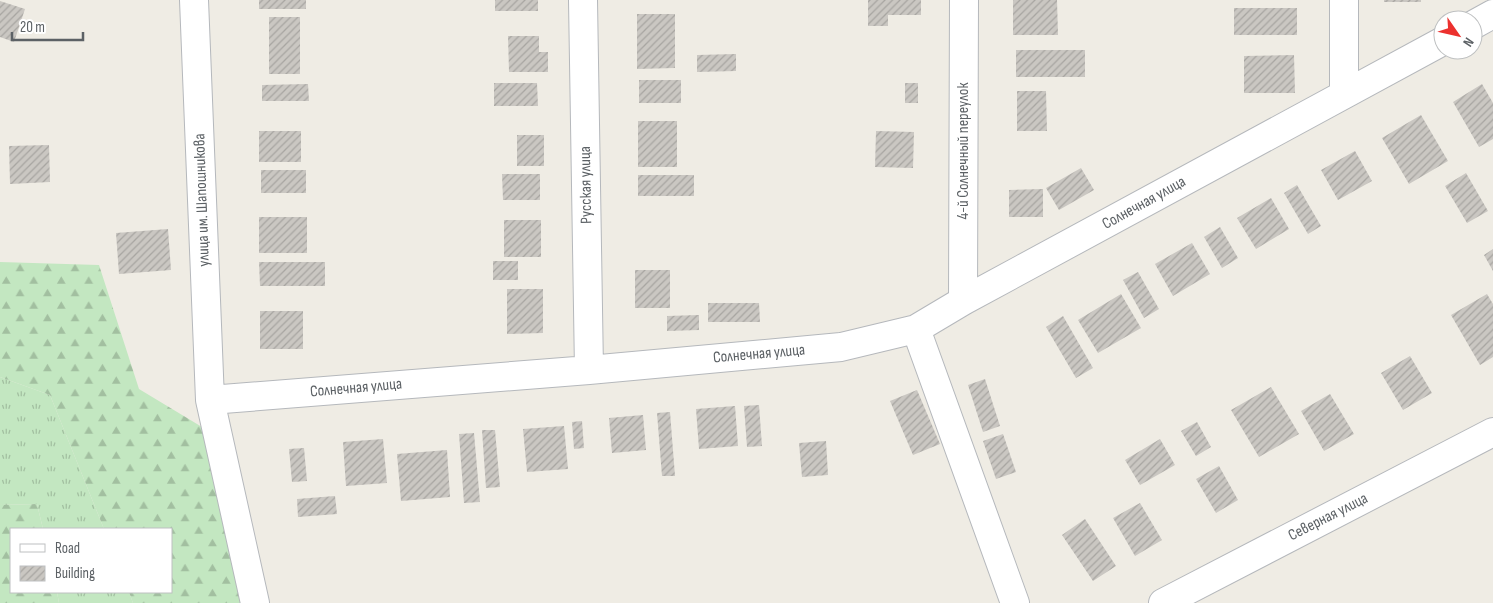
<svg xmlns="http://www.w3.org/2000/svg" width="1493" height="603" viewBox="0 0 1493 603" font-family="'Sofia Sans Condensed',sans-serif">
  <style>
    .grass { fill: url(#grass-tufts) }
    .forest { fill: url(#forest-firs) }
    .building { fill: url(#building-hatch) }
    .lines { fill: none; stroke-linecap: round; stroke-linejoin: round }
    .minor-casing { stroke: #b5b8bc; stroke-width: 30 }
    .minor { stroke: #fff; stroke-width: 28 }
    .labels { text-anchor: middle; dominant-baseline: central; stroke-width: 4.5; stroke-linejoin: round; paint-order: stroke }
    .street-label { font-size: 16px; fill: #5c6165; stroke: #fff }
  </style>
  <defs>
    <pattern id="grass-tufts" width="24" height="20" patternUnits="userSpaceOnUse" patternTransform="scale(1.25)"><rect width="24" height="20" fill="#c3e7c1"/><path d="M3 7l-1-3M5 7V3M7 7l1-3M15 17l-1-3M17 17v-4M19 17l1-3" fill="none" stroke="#a2bfa0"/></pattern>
    <pattern id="forest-firs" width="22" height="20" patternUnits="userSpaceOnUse" patternTransform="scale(1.25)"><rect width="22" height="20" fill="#c3e7c1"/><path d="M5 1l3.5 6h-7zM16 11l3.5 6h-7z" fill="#a2bfa0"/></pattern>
    <pattern id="building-hatch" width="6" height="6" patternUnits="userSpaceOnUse" patternTransform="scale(1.25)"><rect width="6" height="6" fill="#cac7c2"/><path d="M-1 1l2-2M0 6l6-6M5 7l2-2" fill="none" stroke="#a7a5a1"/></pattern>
  </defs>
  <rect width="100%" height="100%" fill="#efece4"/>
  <path class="grass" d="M 0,377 L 50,395 L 104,529 L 43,529 L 37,504 L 0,505 Z
    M 57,592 L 129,592 L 133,603 L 59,603 Z"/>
  <path class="forest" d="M 0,262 L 99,265 L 139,389 L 202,427 L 246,603 L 133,603 L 129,592 L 171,592 L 171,529 L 104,529 L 50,395 L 0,377 Z
    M 37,504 L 43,529 L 11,529 L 11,592 L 57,592 L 59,603 L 0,603 L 0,505 Z"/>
  <path class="building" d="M 259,0 L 306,0 L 306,9 L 259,9 Z
    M 495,0 L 538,0 L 538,11 L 495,11 Z
    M 868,0 L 921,0 L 921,15 L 888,15 L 888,26 L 868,26 Z
    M 1013,0 L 1057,0 L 1058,35 L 1013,35 Z
    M 1384,0 L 1421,0 L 1421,2 L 1384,2 Z
    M 0,1 L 25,9 L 14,42 L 0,37 Z
    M 1234,8 L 1297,8 L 1297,35 L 1234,35 Z
    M 637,14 L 675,14 L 675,68 L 637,69 Z
    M 269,17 L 300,17 L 300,74 L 269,74 Z
    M 508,36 L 539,36 L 539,52 L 548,52 L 548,72 L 509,72 Z
    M 1016,50 L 1085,50 L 1085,77 L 1016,77 Z
    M 736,54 L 736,71 L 697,72 L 697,55 Z
    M 1294,55 L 1295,93 L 1244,93 L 1244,56 Z
    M 639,80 L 681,80 L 681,103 L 639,103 Z
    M 494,83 L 537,83 L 538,106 L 494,106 Z
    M 905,83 L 918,83 L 918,103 L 905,103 Z
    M 308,84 L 309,101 L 262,101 L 262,85 Z
    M 1482,84 L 1493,103 L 1493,139 L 1479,147 L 1453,102 Z
    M 1017,91 L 1046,91 L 1047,131 L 1017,131 Z
    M 1421,115 L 1448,161 L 1409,184 L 1382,138 Z
    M 638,121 L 677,121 L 677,167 L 638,167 Z
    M 259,131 L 301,131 L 301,162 L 259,162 Z
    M 876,131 L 914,132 L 913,168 L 875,167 Z
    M 517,135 L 544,135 L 544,166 L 517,166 Z
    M 49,145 L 50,182 L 10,184 L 9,146 Z
    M 1355,151 L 1372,181 L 1338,200 L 1321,170 Z
    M 1081,168 L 1094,190 L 1059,210 L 1046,188 Z
    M 261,170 L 306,170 L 306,193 L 261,193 Z
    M 1466,173 L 1488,211 L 1467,223 L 1445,186 Z
    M 502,174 L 540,174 L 540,200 L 503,200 Z
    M 638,175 L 694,175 L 694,196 L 638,196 Z
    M 1297,185 L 1321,226 L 1308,234 L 1284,193 Z
    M 1043,189 L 1043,217 L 1009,217 L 1009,190 Z
    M 1271,198 L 1289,229 L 1256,249 L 1237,218 Z
    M 259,217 L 307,217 L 307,253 L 259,253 Z
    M 504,220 L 541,220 L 541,257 L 504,257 Z
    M 1220,227 L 1238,258 L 1222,268 L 1204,237 Z
    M 168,229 L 171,270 L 119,274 L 116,233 Z
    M 1192,243 L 1210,274 L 1173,296 L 1155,264 Z
    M 1493,249 L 1493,271 L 1484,255 Z
    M 493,261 L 518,261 L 518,280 L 493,280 Z
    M 259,262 L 325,262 L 325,286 L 260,286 Z
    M 635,270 L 670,270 L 670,308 L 635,308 Z
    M 1138,272 L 1159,309 L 1144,318 L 1123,280 Z
    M 507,289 L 543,289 L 543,333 L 507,334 Z
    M 1121,294 L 1141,328 L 1098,353 L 1078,320 Z
    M 1487,294 L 1493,304 L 1493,357 L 1480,365 L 1451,315 Z
    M 708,303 L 759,303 L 760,322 L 708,322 Z
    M 260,311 L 303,311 L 303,349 L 260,349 Z
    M 699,315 L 699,330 L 667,331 L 667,316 Z
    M 1063,316 L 1093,368 L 1076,378 L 1046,327 Z
    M 1410,356 L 1432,393 L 1403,410 L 1381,373 Z
    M 985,379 L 1000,426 L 983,432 L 968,385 Z
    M 1271,387 L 1299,434 L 1259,457 L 1231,410 Z
    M 917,390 L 940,444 L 913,455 L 890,401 Z
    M 1330,394 L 1354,434 L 1324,451 L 1301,411 Z
    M 759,405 L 762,446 L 747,447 L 744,406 Z
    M 735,406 L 738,446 L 699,449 L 696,409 Z
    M 670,412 L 675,476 L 662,476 L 657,413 Z
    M 643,415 L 646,450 L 612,453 L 609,418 Z
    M 582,421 L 584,448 L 574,449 L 572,422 Z
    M 1197,422 L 1211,447 L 1196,456 L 1181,431 Z
    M 564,426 L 568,469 L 527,472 L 523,429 Z
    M 482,430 L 495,430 L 500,487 L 486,488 Z
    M 474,433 L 480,502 L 464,503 L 459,434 Z
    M 1003,434 L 1016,472 L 996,479 L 983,441 Z
    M 383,439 L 387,483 L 346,486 L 343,442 Z
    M 1160,439 L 1175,465 L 1140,485 L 1125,460 Z
    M 826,441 L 828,475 L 802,477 L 799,443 Z
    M 304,448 L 307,481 L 292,482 L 289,449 Z
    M 447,450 L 450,497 L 401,501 L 397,454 Z
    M 1219,466 L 1238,500 L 1216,513 L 1196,479 Z
    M 335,496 L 337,514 L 298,517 L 297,499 Z
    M 1140,503 L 1162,540 L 1135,556 L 1113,518 Z
    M 1085,519 L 1116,566 L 1093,581 L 1062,535 Z"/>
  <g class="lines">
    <g class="minor-casing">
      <path id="minor" d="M 194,0 L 210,400
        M 583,0 L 589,370
        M 1473,25 L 1493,14
        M 1344,94 L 1344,0
        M 963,301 L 964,0
        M 916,329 L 1015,603
        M 255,603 L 210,400 L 589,370 L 841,347 L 916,329 L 963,301 L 1443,41
        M 1163,603 L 1493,432"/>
    </g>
    <use href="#minor" class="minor"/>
  </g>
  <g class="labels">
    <g class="street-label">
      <text transform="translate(963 151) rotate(-90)">4-й Солнечный переулок</text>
      <text transform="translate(586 185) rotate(-91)">Русская улица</text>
      <text transform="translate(202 200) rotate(-92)">улица им. Шапошникова</text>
      <text transform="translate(1144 203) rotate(-29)">Солнечная улица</text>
      <text transform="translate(759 354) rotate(-5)">Солнечная улица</text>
      <text transform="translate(356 388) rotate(-5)">Солнечная улица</text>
      <text transform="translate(1328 517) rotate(-27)">Северная улица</text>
    </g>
  </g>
  <rect x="10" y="528" width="162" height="65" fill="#ffffff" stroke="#bec0c1"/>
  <rect x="20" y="544" width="25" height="8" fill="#ffffff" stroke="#bec0c1"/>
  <text x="55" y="553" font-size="15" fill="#5c6165">Road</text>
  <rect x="20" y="566" width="25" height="15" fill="url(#building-hatch)" stroke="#bec0c1"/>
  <text x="55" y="578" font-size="15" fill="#5c6165">Building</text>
  <g transform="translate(1458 35) rotate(124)"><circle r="24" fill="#ffffff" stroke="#bec0c1"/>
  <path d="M0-4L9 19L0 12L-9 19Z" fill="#ec312e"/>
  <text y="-8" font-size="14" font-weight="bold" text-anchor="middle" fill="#5c6165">N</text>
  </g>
  <path d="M12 32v8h71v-8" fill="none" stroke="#5c6165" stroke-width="2.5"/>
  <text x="20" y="32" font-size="15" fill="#5c6165" stroke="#ffffff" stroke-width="4" paint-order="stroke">20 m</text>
</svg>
